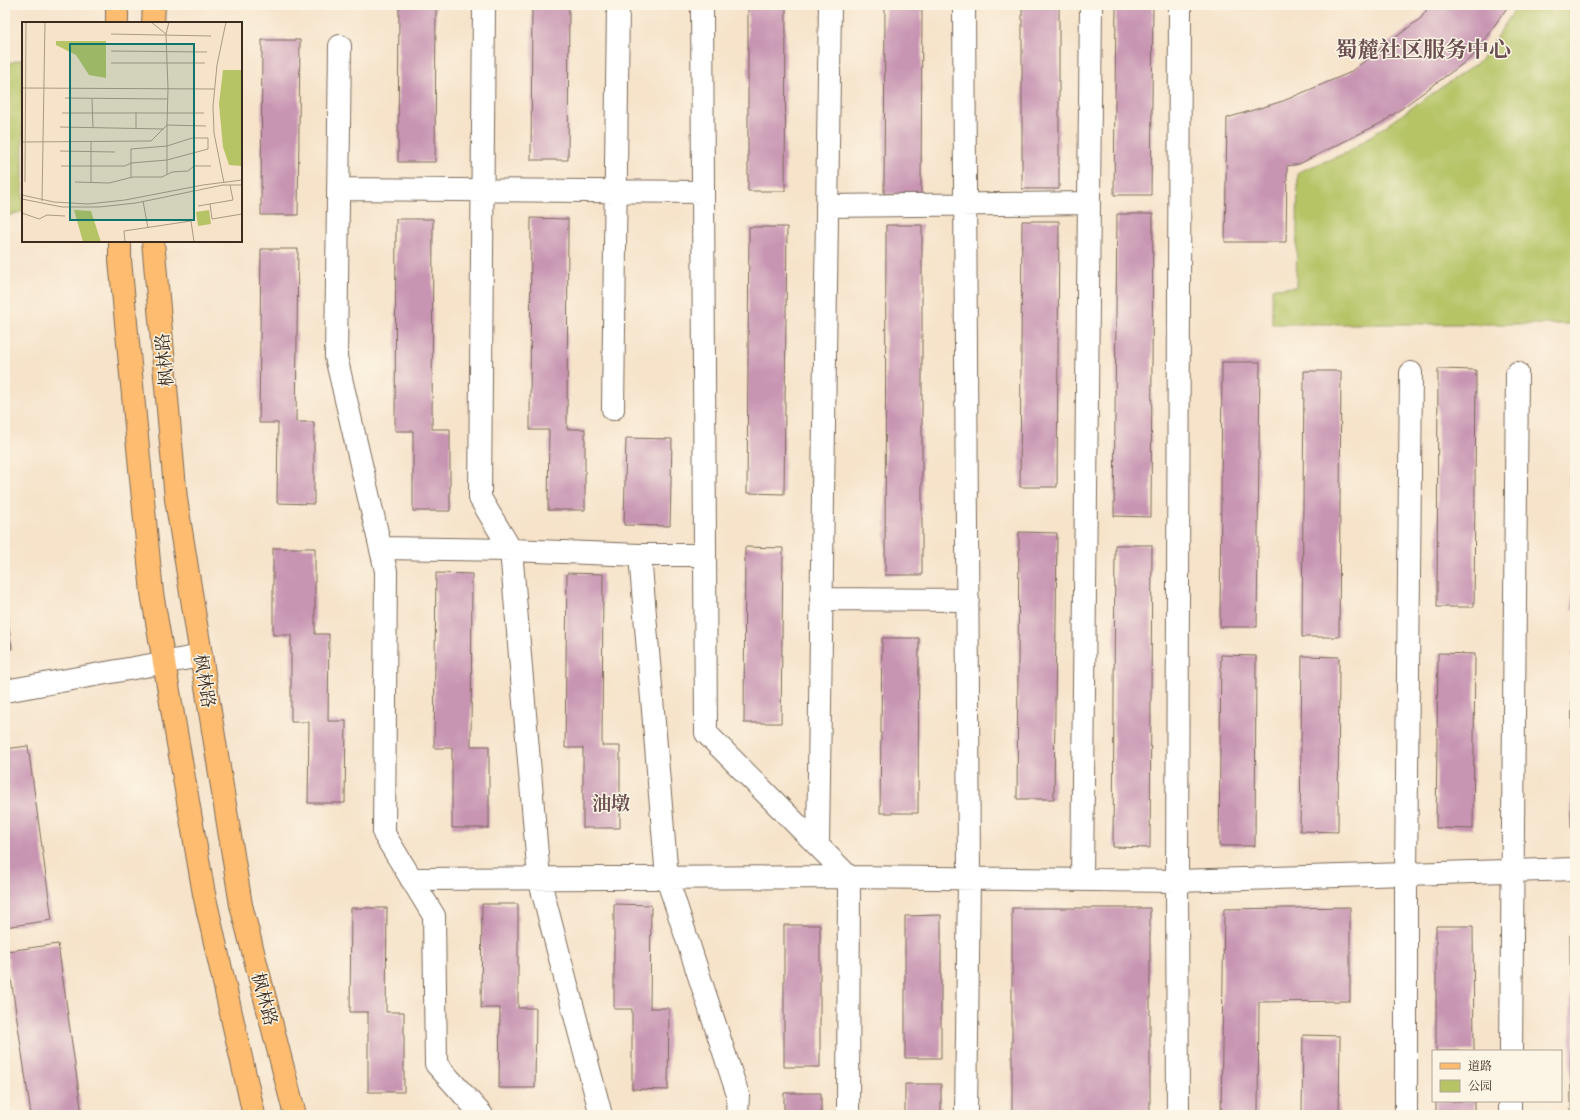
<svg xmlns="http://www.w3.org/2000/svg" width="1580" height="1120" viewBox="0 0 1580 1120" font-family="'EB Garamond','Noto Serif SC',serif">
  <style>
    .green { fill: #b6c466; stroke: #787742 }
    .building { fill: #c794b2 }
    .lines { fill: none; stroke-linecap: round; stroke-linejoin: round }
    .minor-casing { stroke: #7c6b5a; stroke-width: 24 }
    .major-casing { stroke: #7c6b5a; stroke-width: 24 }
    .minor { stroke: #fff; stroke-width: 22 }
    .major { stroke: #fdbc6f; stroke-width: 22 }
    .labels { text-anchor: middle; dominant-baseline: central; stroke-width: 3; stroke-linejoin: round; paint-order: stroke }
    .street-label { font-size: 18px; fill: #3b2a1e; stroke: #fcf5e5 }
    .neighbourhood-label { font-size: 19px; font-weight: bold; fill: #6c4f52; stroke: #fcf5e5 }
    .district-label { font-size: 22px; font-weight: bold; fill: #6c4f52; stroke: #fcf5e5 }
    .inset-road { fill: none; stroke: #ab9985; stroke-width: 1 }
    .view { fill: #0f766e; fill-opacity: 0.15; stroke: #0f766e; stroke-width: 2 }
    .inset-edge { fill: none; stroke: #3b2a1e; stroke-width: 2 }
  </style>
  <rect width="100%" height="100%" fill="#fcf5e5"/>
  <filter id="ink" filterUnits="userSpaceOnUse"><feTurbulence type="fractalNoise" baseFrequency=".025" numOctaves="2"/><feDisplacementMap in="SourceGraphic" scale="8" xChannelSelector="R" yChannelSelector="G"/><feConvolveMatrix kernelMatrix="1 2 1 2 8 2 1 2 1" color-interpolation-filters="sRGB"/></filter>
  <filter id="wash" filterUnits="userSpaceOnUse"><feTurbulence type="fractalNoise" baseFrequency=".012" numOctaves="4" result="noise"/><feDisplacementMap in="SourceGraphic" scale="16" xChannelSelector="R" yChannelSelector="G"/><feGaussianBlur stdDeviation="0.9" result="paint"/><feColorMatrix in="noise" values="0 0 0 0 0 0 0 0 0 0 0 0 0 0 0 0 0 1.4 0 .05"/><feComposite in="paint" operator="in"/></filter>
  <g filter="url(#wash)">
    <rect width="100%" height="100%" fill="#f6e3ca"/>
    <path class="green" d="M 1518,5 L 1575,5 L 1575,324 L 1272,324 L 1272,288 L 1296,287 L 1298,172 L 1346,153 L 1480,61 Z
      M 23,59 L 23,211 L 5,217 L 5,64 Z"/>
    <g id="blocks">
      <path class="building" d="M 399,5 L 436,5 L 435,162 L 398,162 Z
        M 532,5 L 569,5 L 568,160 L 531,160 Z
        M 748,5 L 786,5 L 785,191 L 748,191 Z
        M 885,5 L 922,5 L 921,194 L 884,194 Z
        M 1022,5 L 1059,5 L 1059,189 L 1022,189 Z
        M 1116,5 L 1153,5 L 1151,195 L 1114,195 Z
        M 1430,5 L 1509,5 L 1472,57 L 1383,122 L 1299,164 L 1287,166 L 1286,242 L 1225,242 L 1227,118 L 1283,101 L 1349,73 L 1421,18 Z
        M 262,40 L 300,40 L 298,215 L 261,215 Z
        M 1117,214 L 1153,214 L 1151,517 L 1114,516 Z
        M 531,218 L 568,219 L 567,429 L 585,429 L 585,510 L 548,510 L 549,430 L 530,430 Z
        M 396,219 L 433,219 L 432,429 L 450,429 L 450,511 L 413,511 L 413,431 L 395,431 Z
        M 1022,221 L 1059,221 L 1057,487 L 1020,487 Z
        M 886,225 L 922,225 L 922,575 L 885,575 Z
        M 749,227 L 787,227 L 784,494 L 747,493 Z
        M 261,249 L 298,249 L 296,422 L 314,422 L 314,504 L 277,503 L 278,423 L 259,423 Z
        M 1222,362 L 1260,362 L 1257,627 L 1220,627 Z
        M 1438,369 L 1476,370 L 1474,607 L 1437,607 Z
        M 1304,371 L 1341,371 L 1339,637 L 1302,637 Z
        M 1574,394 L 1575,394 L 1575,609 L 1572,609 Z
        M 626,438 L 672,439 L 670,526 L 624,525 Z
        M 1019,532 L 1057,533 L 1054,799 L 1017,799 Z
        M 1115,545 L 1152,545 L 1150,848 L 1113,847 Z
        M 745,547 L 783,548 L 781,723 L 744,723 Z
        M 273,548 L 315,548 L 315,634 L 329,634 L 328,721 L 346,721 L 345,803 L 308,803 L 309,722 L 291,722 L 291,635 L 273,635 Z
        M 436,573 L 472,574 L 471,746 L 489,746 L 489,828 L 452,828 L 452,748 L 434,748 Z
        M 567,573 L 603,574 L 602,746 L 620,746 L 620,828 L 583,828 L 583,748 L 565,748 Z
        M 6,607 L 12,649 L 5,650 L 5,608 Z
        M 882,638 L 919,638 L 918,813 L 880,813 Z
        M 1572,652 L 1575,653 L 1575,828 L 1571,828 Z
        M 1438,653 L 1475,654 L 1473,829 L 1436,828 Z
        M 1221,655 L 1256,656 L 1255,846 L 1219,846 Z
        M 1302,656 L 1339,657 L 1338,832 L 1300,831 Z
        M 28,746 L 52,920 L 5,927 L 5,749 Z
        M 482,904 L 518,904 L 518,1008 L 536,1008 L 535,1088 L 499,1088 L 500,1008 L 481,1008 Z
        M 614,904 L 651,905 L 650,1008 L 669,1008 L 668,1090 L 632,1089 L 632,1009 L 614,1009 Z
        M 1350,907 L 1350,1001 L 1259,1002 L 1258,1115 L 1221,1115 L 1224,909 Z
        M 351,908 L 387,908 L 386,1012 L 404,1012 L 404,1092 L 368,1092 L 368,1012 L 350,1012 Z
        M 1012,908 L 1150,908 L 1150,1115 L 1012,1115 Z
        M 941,915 L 941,1058 L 905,1058 L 905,916 Z
        M 784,925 L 820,925 L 820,1067 L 784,1067 Z
        M 1436,926 L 1473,926 L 1474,1051 L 1436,1051 Z
        M 1570,935 L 1575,935 L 1575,1115 L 1571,1115 Z
        M 58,944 L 82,1115 L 31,1115 L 7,951 Z
        M 1303,1035 L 1340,1036 L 1339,1115 L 1302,1115 Z
        M 905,1084 L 941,1084 L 941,1115 L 905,1115 Z
        M 784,1093 L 821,1093 L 821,1115 L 784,1115 Z
        M 1436,1101 L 1474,1101 L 1474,1115 L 1436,1115 Z"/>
    </g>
  </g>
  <g filter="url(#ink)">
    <use href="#blocks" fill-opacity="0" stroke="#7c6b5a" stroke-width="1"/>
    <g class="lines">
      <g class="minor-casing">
        <path id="minor" d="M 484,5 L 480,498 L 511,550 L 539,878 L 601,1115
          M 702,5 L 706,733 L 849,877 L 1177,881 L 1575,869
          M 964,5 L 969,878 L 966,1115
          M 340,46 L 336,357 L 386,571 L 384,834 L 434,916 L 436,1064 L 482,1115
          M 338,189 L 703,192
          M 827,206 L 1089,203
          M 613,409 L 618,5
          M 381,548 L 511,550 L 640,555 L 667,878 L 738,1095 L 737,1115
          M 640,555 L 705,555
          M 821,599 L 968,600
          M 5,691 L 201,656
          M 818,845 L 830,5
          M 411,879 L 849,877 L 848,1115
          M 1082,880 L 1091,5
          M 1511,1051 L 1517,373
          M 1178,1115 L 1177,881 L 1180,5
          M 1406,1115 L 1406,874 L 1411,373
          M 1510,1115 L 1510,1101"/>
      </g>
      <g class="major-casing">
        <path id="major" d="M 117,5 L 117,23
          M 153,23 L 154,5
          M 120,241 L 120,260 L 152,593 L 204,894 L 254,1115
          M 153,241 L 176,499 L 241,905 L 295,1115"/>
      </g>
      <use href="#minor" class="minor"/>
      <use href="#major" class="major"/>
    </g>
  </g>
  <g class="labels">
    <g class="street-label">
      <text transform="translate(164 360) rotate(-95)">枫林路</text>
      <text transform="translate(205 681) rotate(81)">枫林路</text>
      <text transform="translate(265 999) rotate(75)">枫林路</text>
    </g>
    <g class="neighbourhood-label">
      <text x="611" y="803">油墩</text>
    </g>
    <g class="district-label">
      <text x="1423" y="49">蜀麓社区服务中心</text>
    </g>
  </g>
  <g transform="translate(22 22)">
    <rect width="220" height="220" fill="#f6e3ca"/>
    <path d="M 34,19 L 84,19 L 84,56 L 67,53 L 54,33 L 34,23 ZM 201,48 L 220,48 L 220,144 L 207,143 L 201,125 L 197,82 ZM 52,188 L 69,189 L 79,220 L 61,220 ZM 187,188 L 189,202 L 176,204 L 174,190 Z" fill="#b6c466"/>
    <path class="inset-road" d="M 89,12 L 189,14M 144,12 L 147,0M 89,29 L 185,30M 89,41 L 183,41M 0,66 L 192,67M 43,76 L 146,77M 70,77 L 71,106M 40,91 L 182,91M 38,105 L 142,107M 114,107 L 114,90M 0,120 L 129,119 L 145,103 L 146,67 L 144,12 L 129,0M 38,129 L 93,130M 39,144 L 103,144 L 109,141 L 145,138 L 186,127 L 186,116 L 170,116 L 145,124 L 109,127 L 109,156M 145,152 L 145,103 L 184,104M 3,160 L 4,0M 53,160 L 87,161 L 111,155 L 140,155 L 150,150 L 166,149 L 172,144 L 189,144M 69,160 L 69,120M 202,161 L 192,111 L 191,84 L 195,43 L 204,0M 0,173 L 32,180 L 66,182 L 103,178 L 181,163 L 220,158M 0,177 L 40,185 L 77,185 L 114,181 L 201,163 L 220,163M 20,179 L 23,0M 121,179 L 126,206M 188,182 L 190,197 L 220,192M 176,184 L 211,178 L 208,163M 0,191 L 17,197 L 25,193 L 43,194M 103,220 L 102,209 L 169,199 L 172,220"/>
    <path class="view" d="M 48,22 L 172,22 L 172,198 L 48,198 Z"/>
    <rect width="220" height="220" class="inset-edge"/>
  </g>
  <rect width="1580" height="1120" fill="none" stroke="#fcf5e5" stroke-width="20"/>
  <rect x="1432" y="1050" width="130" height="52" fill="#fcf5e5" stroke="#afa495"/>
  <rect x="1440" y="1063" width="20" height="6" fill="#fdbc6f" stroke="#afa495"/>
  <text x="1468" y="1070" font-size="12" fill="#3b2a1e">道路</text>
  <rect x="1440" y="1080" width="20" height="12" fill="#b6c466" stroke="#afa495"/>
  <text x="1468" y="1090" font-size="12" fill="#3b2a1e">公园</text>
</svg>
